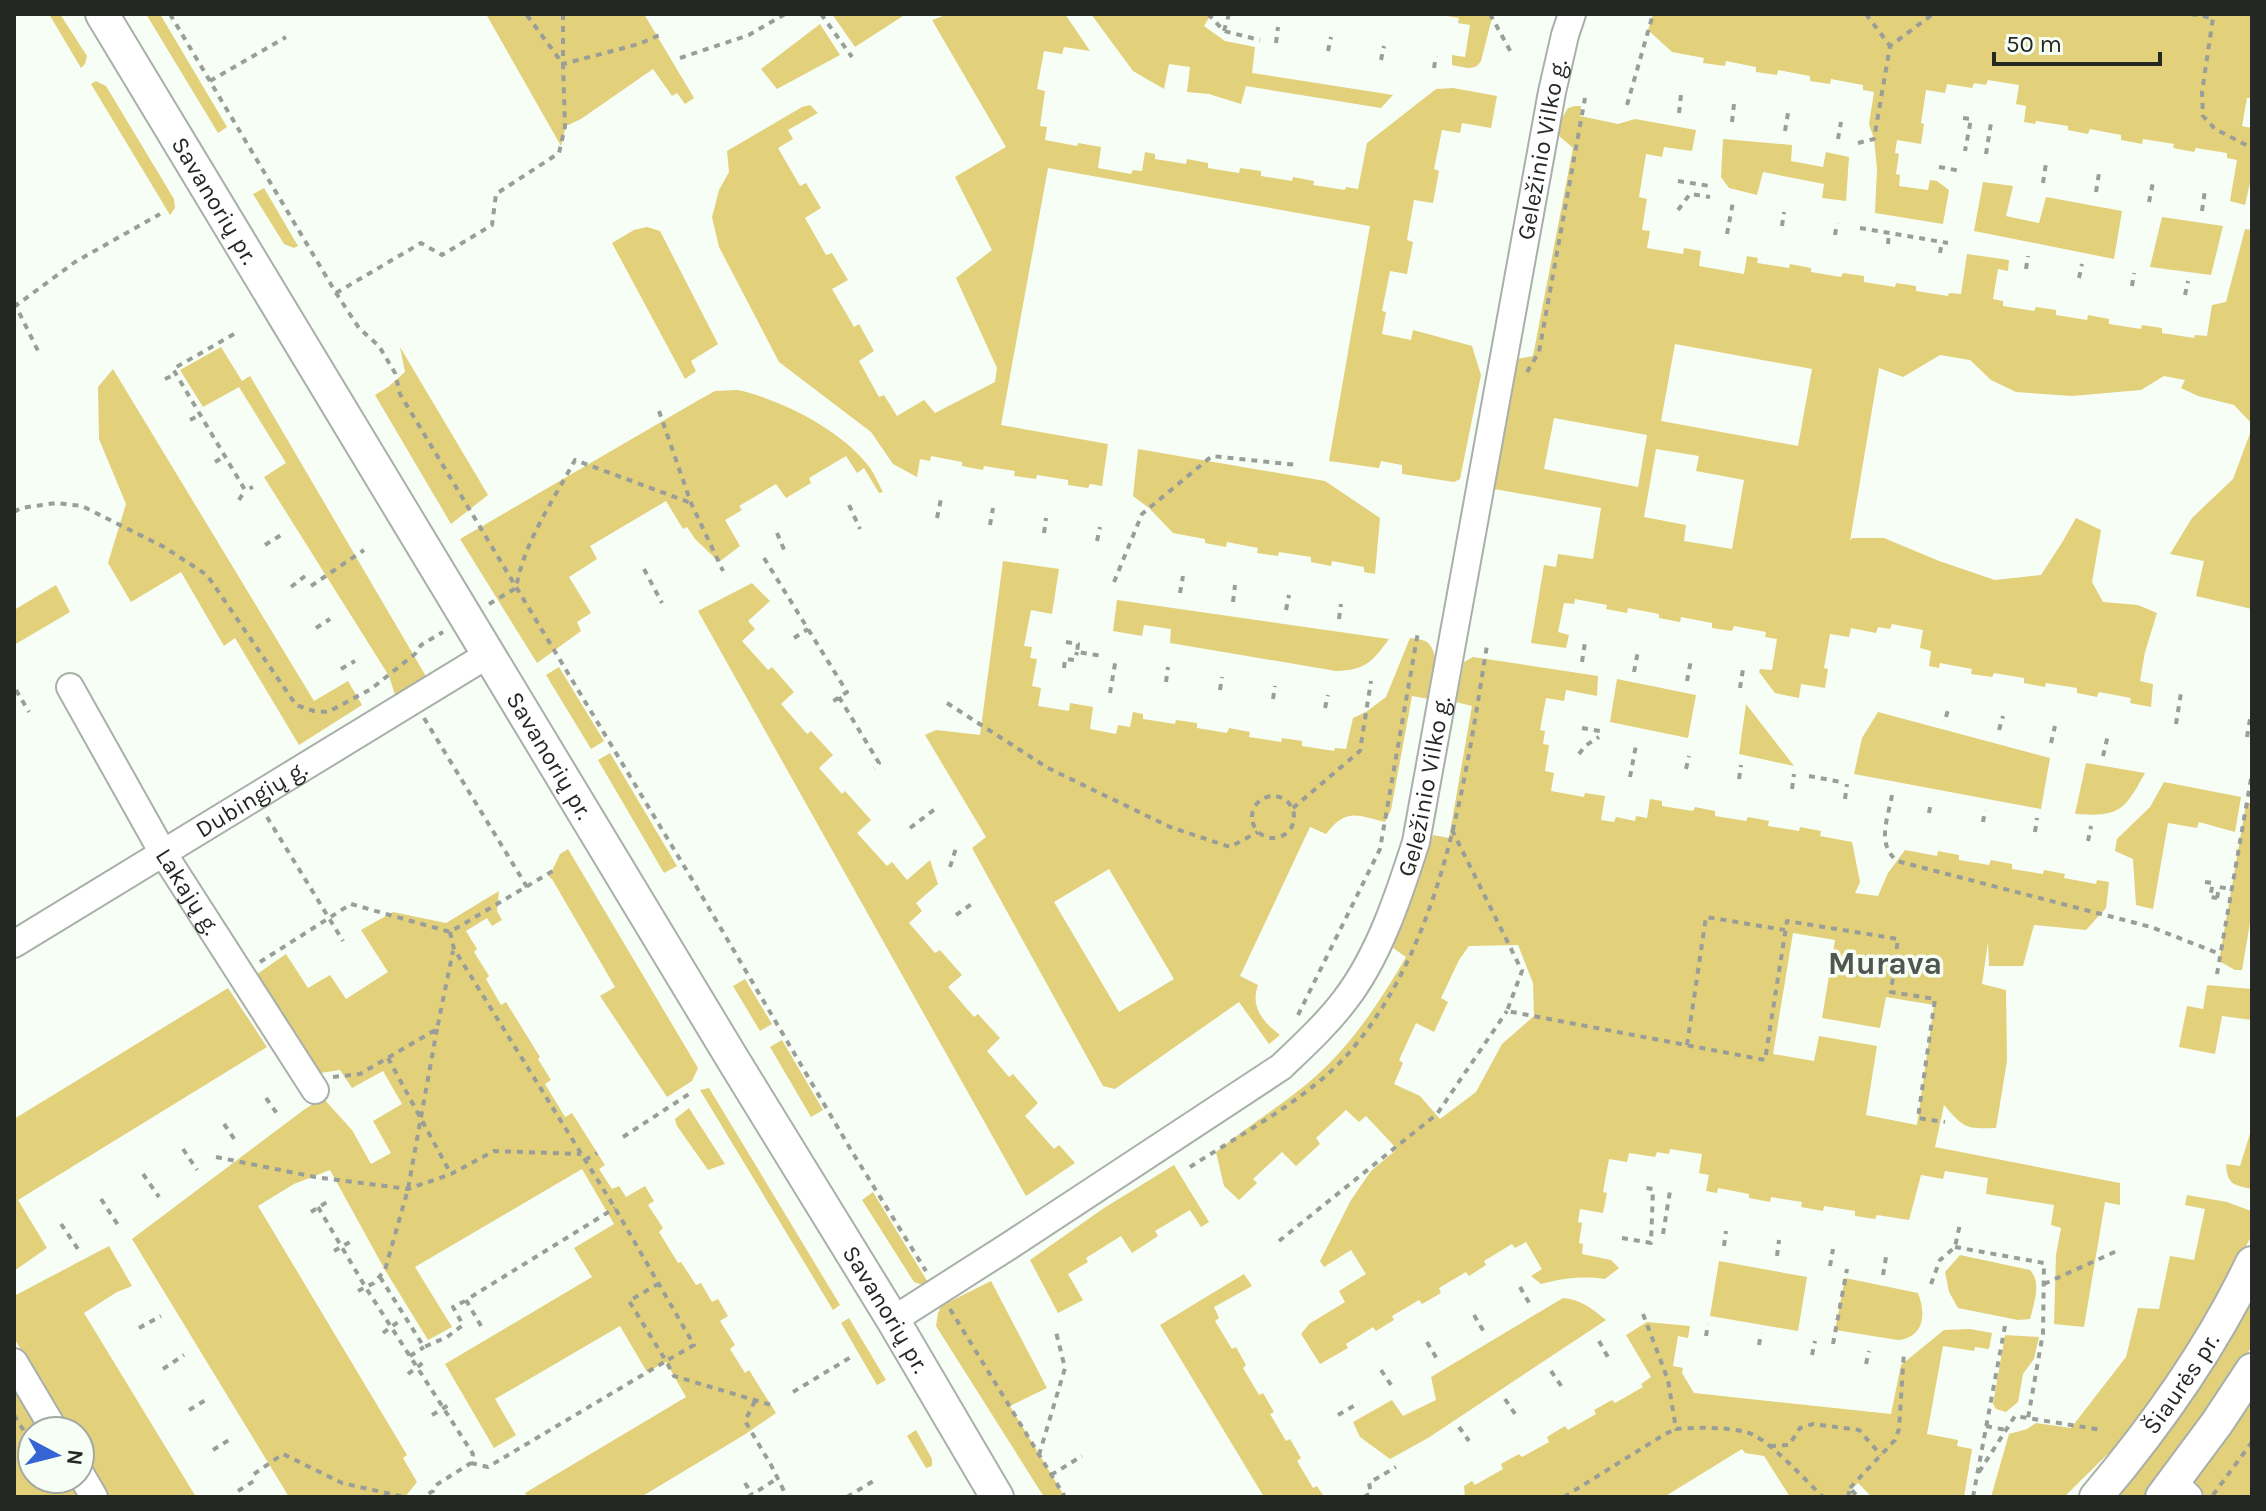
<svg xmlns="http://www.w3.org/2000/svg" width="2266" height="1511" viewBox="0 0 2266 1511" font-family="Karla,sans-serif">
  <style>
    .green { fill: #e2d07b; fill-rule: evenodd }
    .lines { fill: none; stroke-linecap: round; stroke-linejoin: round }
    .minor-casing { stroke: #a9afa9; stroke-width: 30 }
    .major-casing { stroke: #a9afa9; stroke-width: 36 }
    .path { stroke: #999e98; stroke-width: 4; stroke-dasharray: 6 6; stroke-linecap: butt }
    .minor { stroke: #fff; stroke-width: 26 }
    .major { stroke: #fff; stroke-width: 32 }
    .labels { text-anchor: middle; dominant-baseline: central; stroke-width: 7; stroke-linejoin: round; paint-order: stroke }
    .street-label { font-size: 24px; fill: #242724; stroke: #f7fef6 }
    .district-label { font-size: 32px; font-weight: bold; fill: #505650; stroke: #f7fef6 }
  </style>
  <rect width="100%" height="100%" fill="#f7fef6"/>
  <path class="green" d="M 49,14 L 60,14 L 87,56 L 85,64 L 81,68 Z
    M 146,14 L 160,14 L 227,127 L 218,133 Z
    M 486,14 L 644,14 L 694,98 L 685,104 L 677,93 L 672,96 L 653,69 L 581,119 L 566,126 L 561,146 Z
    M 832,14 L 906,14 L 855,47 Z
    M 949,14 L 1065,14 L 1090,51 L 1064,47 L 1062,54 L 1044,51 L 1037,89 L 1045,91 L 1040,126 L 1047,127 L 1045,140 L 1077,146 L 1078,143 L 1101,147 L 1098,168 L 1131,174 L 1133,170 L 1142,171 L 1145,152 L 1155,154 L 1155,159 L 1186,164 L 1187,159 L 1208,163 L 1208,168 L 1239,173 L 1240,168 L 1261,171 L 1261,176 L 1292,181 L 1293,177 L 1314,181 L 1313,185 L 1345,190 L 1346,187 L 1358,189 L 1367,143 L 1436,89 L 1453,88 L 1497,96 L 1491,128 L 1462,123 L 1460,133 L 1442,130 L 1434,169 L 1439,171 L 1433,203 L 1414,200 L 1407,240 L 1413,242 L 1407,274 L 1390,271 L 1382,311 L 1386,312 L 1382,334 L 1411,340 L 1413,330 L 1472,346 L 1481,375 L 1460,479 L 1454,482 L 1402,474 L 1402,465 L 1381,461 L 1379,468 L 1329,461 L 1370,226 L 1048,168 L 1001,425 L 1108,444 L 1102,486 L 1090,484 L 1088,488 L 1068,485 L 1068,480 L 1037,475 L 1036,479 L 1014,476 L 1015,471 L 984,466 L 983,470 L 962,466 L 962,462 L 931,456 L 930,461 L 920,459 L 917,477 L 893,464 L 871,432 L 779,362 L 719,247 L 712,217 L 719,190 L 729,172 L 727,151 L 802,107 L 810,105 L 818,113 L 788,130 L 793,139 L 778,148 L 800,186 L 806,183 L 821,208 L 805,218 L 826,255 L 832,253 L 848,280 L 832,289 L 854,327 L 859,324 L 874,351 L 859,361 L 879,397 L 884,395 L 897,416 L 924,400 L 935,413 L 995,382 L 997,368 L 956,278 L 992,250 L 955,177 L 1006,147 L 932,20 Z
    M 1091,14 L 1208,14 L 1210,16 L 1204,26 L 1225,41 L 1255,47 L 1252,73 L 1393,95 L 1381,108 L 1246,86 L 1241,104 L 1209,94 L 1187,92 L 1190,67 L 1169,64 L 1164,89 L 1133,71 Z
    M 1435,14 L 1493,14 L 1481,61 C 1475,72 1463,67 1452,65 L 1452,55 L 1465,57 L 1470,25 L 1458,23 L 1459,18 Z
    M 1653,14 L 2252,14 L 2252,98 L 2247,98 L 2242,126 L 2252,128 L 2252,174 L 2245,205 L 2230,201 L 2237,160 L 2227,158 L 2227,153 L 2196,148 L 2194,152 L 2173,148 L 2174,144 L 2143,139 L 2142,144 L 2121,140 L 2121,135 L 2090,129 L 2088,134 L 2068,130 L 2068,126 L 2036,121 L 2035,124 L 2024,122 L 2026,106 L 2016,104 L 2019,85 L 1988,80 L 1986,85 L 1974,83 L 1972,88 L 1947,84 L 1945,93 L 1926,90 L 1921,123 L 1924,124 L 1921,144 L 1897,140 L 1895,153 L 1899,154 L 1896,174 L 1900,175 L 1899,186 L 1928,190 L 1930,180 L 1937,181 L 1949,190 L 1943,224 L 1875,213 L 1877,169 L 1874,139 L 1869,124 L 1874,92 L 1863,90 L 1863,85 L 1831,79 L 1830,84 L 1810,81 L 1810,76 L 1778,70 L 1777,75 L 1756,72 L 1756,67 L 1726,61 L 1725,66 L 1703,63 L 1704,58 L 1672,52 L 1648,30 Z
    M 820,24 L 840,55 L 777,89 L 761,69 Z
    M 96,81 L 106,86 L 174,199 L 175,208 L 170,215 L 91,84 Z
    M 1575,106 L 1581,106 L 1580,116 L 1618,124 L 1635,119 L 1696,130 L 1692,151 L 1664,147 L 1662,157 L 1646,154 L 1639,197 L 1647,199 L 1642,230 L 1650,231 L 1647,248 L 1683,254 L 1684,248 L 1701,251 L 1699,266 L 1744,274 L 1747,256 L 1758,258 L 1757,263 L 1789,268 L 1790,264 L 1811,268 L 1811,272 L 1841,277 L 1843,273 L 1864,276 L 1864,282 L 1895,287 L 1896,283 L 1916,286 L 1916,291 L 1948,296 L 1949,293 L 1961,294 L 1967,254 L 2009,260 L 2008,271 L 1998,269 L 1993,299 L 2003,301 L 2003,306 L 2034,311 L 2036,307 L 2056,310 L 2056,315 L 2087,320 L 2088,315 L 2109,319 L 2109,324 L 2141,329 L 2142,325 L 2162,328 L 2162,333 L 2194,338 L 2195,335 L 2207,336 L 2212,305 L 2226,302 L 2245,229 L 2252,230 L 2252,424 L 2234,405 L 2198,396 L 2181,388 L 2185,380 L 2164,376 L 2141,390 L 2072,396 L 2016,392 L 1991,380 L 1970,360 L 1940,355 L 1903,377 L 1879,368 L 1850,541 L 1852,538 L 1884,538 L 1939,561 L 1995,580 L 2041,575 L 2063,541 L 2076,518 L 2101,530 L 2092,582 L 2103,602 L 2138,605 L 2157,613 L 2145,652 L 2140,681 L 2153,684 L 2151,707 L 2130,703 L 2131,698 L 2099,692 L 2097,697 L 2077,693 L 2077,688 L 2046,683 L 2045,687 L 2024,683 L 2024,678 L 1994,673 L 1992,677 L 1971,674 L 1972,669 L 1940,663 L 1939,668 L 1929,666 L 1931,651 L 1920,648 L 1923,630 L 1892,624 L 1890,629 L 1878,627 L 1876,633 L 1851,628 L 1849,637 L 1830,634 L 1824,668 L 1828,669 L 1825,688 L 1801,684 L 1799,698 L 1775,693 L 1759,672 L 1760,669 L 1772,670 L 1777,639 L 1765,637 L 1766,632 L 1734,626 L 1732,631 L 1712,628 L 1712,623 L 1681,617 L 1680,622 L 1659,618 L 1659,614 L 1628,608 L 1627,613 L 1606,609 L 1607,605 L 1575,599 L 1574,604 L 1564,603 L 1558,632 L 1569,635 L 1566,648 L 1531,643 L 1544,565 L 1556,567 L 1558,554 L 1593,559 L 1601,508 L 1494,489 L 1517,359 L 1533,356 L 1573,148 L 1558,135 L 1562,118 L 1568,108 ZM 1675,344 L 1812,369 L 1798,446 L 1661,421 ZM 1554,418 L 1647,435 L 1638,487 L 1544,469 ZM 1656,449 L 1699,456 L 1696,471 L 1744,480 L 1732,549 L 1684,541 L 1686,525 L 1644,517 Z
    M 1723,139 L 1792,145 L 1791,161 L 1823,167 L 1826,152 L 1849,157 L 1846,201 L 1822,198 L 1824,184 L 1763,172 L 1757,195 L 1729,188 L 1721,177 Z
    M 1983,182 L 2013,186 L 2006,216 L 2039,223 L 2046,197 L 2122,211 L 2114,259 L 1974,231 Z
    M 264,188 L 298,246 L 294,248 L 284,244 L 253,194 Z
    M 2162,217 L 2223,226 L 2211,275 L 2150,267 Z
    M 647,227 L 660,231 L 718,344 L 691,361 L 696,371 L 685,379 L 612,243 L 634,230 Z
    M 221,347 L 242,381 L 250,376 L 427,678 L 396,698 L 389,676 L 264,477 L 286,463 L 239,387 L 203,407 L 180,370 Z
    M 400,347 L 488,495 L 451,524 L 375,395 L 388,387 L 405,372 Z
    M 113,369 L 314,701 L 348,681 L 362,705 L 299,745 L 235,638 L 224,646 L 181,572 L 131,602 L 108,563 L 126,504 L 99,439 L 98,387 Z
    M 738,390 C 782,400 839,429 867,464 C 874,472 878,483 883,492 L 879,493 L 864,468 L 857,473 L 846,456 L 809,478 L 811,483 L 786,498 L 776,484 L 739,506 L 742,510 L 725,520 L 740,546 L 719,562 L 695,539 L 687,527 L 683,529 L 666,501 L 590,546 L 597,559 L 569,577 L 591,613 L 577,622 L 581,631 L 537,663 L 460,539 L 697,401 L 715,391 Z
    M 2252,428 L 2252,609 L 2196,596 L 2204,561 L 2170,554 L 2192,518 L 2233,479 Z
    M 1138,449 L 1325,481 L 1380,518 L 1375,574 L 1364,572 L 1364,567 L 1332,561 L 1331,566 L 1311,562 L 1311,557 L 1279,552 L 1278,556 L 1257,553 L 1258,548 L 1227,542 L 1226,547 L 1205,543 L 1205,539 L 1173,533 L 1149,508 L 1133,496 Z
    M 1003,561 L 1059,569 L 1052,614 L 1031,610 L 1024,646 L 1032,647 L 1030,658 L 1037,659 L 1032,686 L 1041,688 L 1038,706 L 1069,711 L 1070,703 L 1093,707 L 1090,729 L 1116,734 L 1118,725 L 1130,727 L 1133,712 L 1143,714 L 1143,719 L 1175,724 L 1176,720 L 1197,723 L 1197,728 L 1227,733 L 1229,728 L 1250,732 L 1249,737 L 1281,742 L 1282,738 L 1302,741 L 1302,746 L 1334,751 L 1335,748 L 1346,749 L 1353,718 L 1366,712 L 1386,697 L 1410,638 C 1416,639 1425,639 1429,644 C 1441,657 1432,683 1429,699 L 1412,696 L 1391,810 L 1385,822 C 1358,816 1347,807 1326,834 L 1310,827 L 1240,976 L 1258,985 C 1250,1007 1263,1022 1280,1035 L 1269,1044 L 1239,1002 L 1115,1089 L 1103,1086 L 972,848 L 986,837 L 925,735 L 936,730 L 980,735 ZM 1109,869 L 1174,979 L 1119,1012 L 1054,902 Z
    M 752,583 L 770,601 L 748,621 L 755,629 L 742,641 L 768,670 L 772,667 L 794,692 L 781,704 L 807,734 L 811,731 L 833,755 L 819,768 L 842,794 L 845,791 L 871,820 L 857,833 L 887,866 L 892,862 L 907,880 L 930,860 L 938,884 L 916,903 L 922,911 L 909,923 L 935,953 L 940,950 L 962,975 L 948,987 L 974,1017 L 978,1014 L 1000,1038 L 987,1051 L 1009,1077 L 1013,1074 L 1038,1103 L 1025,1116 L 1054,1149 L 1059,1145 L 1075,1163 L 1026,1196 L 698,611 Z
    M 56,585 L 70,612 L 14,645 L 14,610 Z
    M 1117,600 L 1389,639 C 1372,662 1366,670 1336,671 L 1170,643 L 1171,629 L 1144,625 L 1142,636 L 1113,631 Z
    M 1473,657 L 1598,676 L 1597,696 L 1566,690 L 1564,701 L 1546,698 L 1540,730 L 1545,731 L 1543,744 L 1549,745 L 1545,771 L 1554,773 L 1551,791 L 1584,797 L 1585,793 L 1605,796 L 1601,820 L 1614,822 L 1616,817 L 1635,821 L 1636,816 L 1647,818 L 1650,799 L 1662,801 L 1662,806 L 1693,811 L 1695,807 L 1715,811 L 1715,816 L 1746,821 L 1748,817 L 1769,821 L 1768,826 L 1799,831 L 1800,827 L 1821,831 L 1820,836 L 1852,842 L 1860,882 L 1855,893 L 1878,896 L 1888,873 L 1905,850 L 1937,856 L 1938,851 L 1959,855 L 1959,860 L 1989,865 L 1991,860 L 2012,864 L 2012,869 L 2043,874 L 2044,870 L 2065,874 L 2064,878 L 2096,884 L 2097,880 L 2109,882 L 2106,908 L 2086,930 L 2034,925 L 2023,966 L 1989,966 L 1988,942 L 1982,984 L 2006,990 L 2007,1061 L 1996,1128 C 1965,1129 1964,1128 1944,1105 L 1935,1147 L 2120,1183 L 2120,1205 L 2105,1202 L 2084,1327 L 2054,1324 L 2056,1255 L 2061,1228 L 2051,1225 L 2054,1205 L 1986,1194 L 1988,1178 L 1945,1171 L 1943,1179 L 1921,1175 L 1909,1220 L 1877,1215 L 1875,1219 L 1855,1216 L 1855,1211 L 1824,1206 L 1823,1211 L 1801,1207 L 1802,1202 L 1771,1197 L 1770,1202 L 1749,1198 L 1749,1194 L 1718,1188 L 1717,1193 L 1706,1191 L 1709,1175 L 1699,1173 L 1702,1154 L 1670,1149 L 1669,1154 L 1657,1152 L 1655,1157 L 1629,1153 L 1627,1162 L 1609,1159 L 1603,1192 L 1607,1193 L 1603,1213 L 1580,1209 L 1578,1222 L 1582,1223 L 1579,1243 L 1583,1244 L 1582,1254 L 1611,1260 L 1619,1268 L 1605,1279 C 1581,1276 1564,1278 1541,1284 L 1531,1276 L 1542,1269 L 1526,1242 L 1515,1248 L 1512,1244 L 1484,1261 L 1486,1265 L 1469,1276 L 1466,1272 L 1439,1288 L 1441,1293 L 1422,1304 L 1419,1300 L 1392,1316 L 1394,1320 L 1376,1331 L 1373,1327 L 1346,1344 L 1348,1348 L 1320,1364 L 1301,1334 L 1309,1324 L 1345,1302 L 1339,1291 L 1366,1274 L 1351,1250 L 1324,1267 L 1320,1261 L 1351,1200 L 1371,1171 L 1397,1149 L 1366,1116 L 1359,1122 L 1346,1110 L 1316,1138 L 1320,1144 L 1296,1166 L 1282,1152 L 1253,1179 L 1257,1183 L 1239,1200 L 1224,1186 L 1216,1152 C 1248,1125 1285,1104 1316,1076 C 1353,1043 1381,1000 1406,957 L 1393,948 L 1433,835 L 1449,838 L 1472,706 L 1456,702 L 1464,662 ZM 1793,933 L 1835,940 L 1822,1018 L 1880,1028 L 1886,997 L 1934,1005 L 1917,1125 L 1866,1115 L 1877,1046 L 1819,1036 L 1814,1061 L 1773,1054 ZM 1518,945 L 1533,983 L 1534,1016 L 1502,1044 L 1476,1092 L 1440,1119 L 1420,1096 L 1394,1084 L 1403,1063 L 1399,1060 L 1416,1023 L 1434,1032 L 1448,1002 L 1441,998 L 1459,960 L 1469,946 Z
    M 559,667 L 604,741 L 591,749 L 546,675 Z
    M 1617,679 L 1696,695 L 1688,738 L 1610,722 Z
    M 1746,704 L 1794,766 L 1739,754 Z
    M 1878,712 L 2050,758 L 2041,809 L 1854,774 L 1862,738 Z
    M 610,753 L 677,866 L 664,873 L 598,760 Z
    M 2086,763 L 2145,773 C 2124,811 2120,817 2075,814 Z
    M 2164,782 L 2241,797 L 2235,832 L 2199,822 L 2197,828 L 2168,823 L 2153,909 L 2136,905 L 2133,859 L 2115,851 L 2117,839 L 2150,807 Z
    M 2252,802 L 2252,911 L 2242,970 L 2235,970 L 2219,961 L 2246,804 Z
    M 568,849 L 698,1068 L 692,1081 L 667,1097 L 600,996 L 615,987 L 552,879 L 549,877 L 560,854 Z
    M 499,891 L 497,911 L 502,920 L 492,926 L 487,918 L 466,931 L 477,949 L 474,952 L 489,976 L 486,979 L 501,1005 L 506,1002 L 540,1057 L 538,1059 L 551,1080 L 545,1084 L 565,1117 L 572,1113 L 605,1165 L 599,1169 L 612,1189 L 619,1186 L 626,1197 L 645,1186 L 654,1201 L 648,1205 L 663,1228 L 659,1232 L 678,1263 L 681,1262 L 696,1285 L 701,1283 L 712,1302 L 718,1299 L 728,1316 L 720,1321 L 735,1345 L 730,1349 L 745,1373 L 749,1370 L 776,1413 L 744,1435 L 641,1497 L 528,1497 L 525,1493 L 686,1397 L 666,1362 L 647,1372 L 620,1326 L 495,1399 L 516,1435 L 494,1448 L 445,1364 L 592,1277 L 574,1248 L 614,1224 L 582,1169 L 415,1267 L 452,1327 L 428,1340 L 385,1270 L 330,1170 L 294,1184 L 258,1206 L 407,1455 L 403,1458 L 417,1482 L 405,1497 L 289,1497 L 132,1239 L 305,1109 L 323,1098 L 352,1130 L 371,1164 L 391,1153 L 373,1121 L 402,1104 L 383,1071 L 352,1088 L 340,1070 L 314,1074 L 253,977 L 286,954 L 308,988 L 330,975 L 346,999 L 388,972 L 361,930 L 393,912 L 446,923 Z
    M 745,979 L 772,1024 L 760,1031 L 733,986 Z
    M 2207,985 L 2252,989 L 2252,1020 L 2222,1016 L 2215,1054 L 2179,1047 L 2187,1006 L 2203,1009 Z
    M 228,988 L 267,1047 L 18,1200 L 47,1248 L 14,1271 L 14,1119 Z
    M 782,1040 L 823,1110 L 811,1117 L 770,1047 Z
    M 709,1088 L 840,1305 L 833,1310 L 700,1090 Z
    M 689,1108 L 725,1164 L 708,1170 L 677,1126 L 675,1119 Z
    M 2252,1127 L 2252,1189 C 2234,1185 2227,1185 2226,1164 L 2240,1166 Z
    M 1174,1165 L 1209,1222 L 1201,1227 L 1190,1210 L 1155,1231 L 1158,1236 L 1132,1253 L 1121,1236 L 1086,1258 L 1088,1262 L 1068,1274 L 1083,1300 L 1058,1313 L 1030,1260 L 1104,1208 Z
    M 873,1192 L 929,1284 L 923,1285 L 914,1282 L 862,1200 Z
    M 2187,1195 L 2227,1202 L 2251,1211 L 2252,1213 L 2252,1235 L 2196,1338 L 2123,1439 L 2064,1497 L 1991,1497 L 2009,1434 L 2027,1429 L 2036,1423 L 2071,1428 L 2126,1357 L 2138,1308 L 2159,1309 L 2170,1256 L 2194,1260 L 2205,1209 L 2185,1205 Z
    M 109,1246 L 132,1286 L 117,1292 L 84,1313 L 196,1497 L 109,1497 L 80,1449 L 80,1431 L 70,1431 L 14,1338 L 14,1296 Z
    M 1960,1255 L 2030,1270 C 2042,1283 2034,1303 2030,1319 L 2018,1320 L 1958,1308 L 1949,1292 L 1945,1272 Z
    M 1719,1261 L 1807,1277 L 1798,1331 L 1710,1316 Z
    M 1244,1274 L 1252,1286 L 1214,1307 L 1219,1318 L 1215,1321 L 1232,1349 L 1236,1347 L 1246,1365 L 1243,1368 L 1259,1395 L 1263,1393 L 1274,1412 L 1270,1414 L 1286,1441 L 1290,1439 L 1301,1458 L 1297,1461 L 1313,1488 L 1317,1486 L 1324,1497 L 1264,1497 L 1160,1325 Z
    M 1845,1278 L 1918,1293 C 1926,1313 1925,1337 1898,1340 L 1835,1330 Z
    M 991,1281 L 1047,1388 L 1010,1406 L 1065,1497 L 1044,1497 L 936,1326 L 938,1313 L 941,1306 Z
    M 2252,1283 L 2252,1346 L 2206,1418 L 2147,1497 L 2111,1497 Z
    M 1563,1298 C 1582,1300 1591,1308 1606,1320 L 1428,1438 L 1390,1459 L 1360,1437 L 1353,1422 L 1392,1400 L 1403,1416 L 1436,1400 L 1431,1377 Z
    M 849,1318 L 886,1380 L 877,1385 L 841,1323 Z
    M 1647,1322 L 1690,1326 L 1688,1338 L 1678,1336 L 1673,1366 L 1683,1368 L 1682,1373 L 1694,1393 L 1891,1414 L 1901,1365 L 1944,1330 L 1970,1329 L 1992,1333 L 1989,1349 L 1975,1347 L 1974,1351 L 1943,1346 L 1927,1434 L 1958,1440 L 1957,1446 L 1972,1449 L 1964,1497 L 1872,1497 L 1858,1483 L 1850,1490 L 1856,1497 L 1790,1497 L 1764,1456 L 1745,1453 L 1742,1449 L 1664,1497 L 1465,1497 L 1464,1486 L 1472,1481 L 1475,1485 L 1503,1469 L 1501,1464 L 1519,1454 L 1522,1457 L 1549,1442 L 1547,1437 L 1565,1426 L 1568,1430 L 1596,1414 L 1594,1410 L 1612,1400 L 1615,1403 L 1643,1387 L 1641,1384 L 1651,1377 L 1626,1335 Z
    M 2005,1335 L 2039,1337 L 2034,1359 L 2023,1374 L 2018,1402 L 2006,1412 L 1996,1409 L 1993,1404 Z
    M 14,1383 L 43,1431 L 32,1431 L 32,1479 L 71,1479 L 82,1497 L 14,1497 Z
    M 2252,1394 L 2252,1497 L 2206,1497 L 2195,1482 L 2195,1476 Z
    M 916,1430 L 932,1459 L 932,1466 L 926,1468 L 907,1436 Z"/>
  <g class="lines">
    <g class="minor-casing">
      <g id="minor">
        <path id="s1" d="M 70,687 L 163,853 L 315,1090"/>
        <path id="s2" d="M 14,944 L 489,654"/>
        <path id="s3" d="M 893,1320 L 1009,1246 L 1281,1067 C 1303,1046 1326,1025 1345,1000 C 1379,956 1399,895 1416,842 L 1552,92 L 1565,35 L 1572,14"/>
        <path d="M 14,1362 L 55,1431"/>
        <path d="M 80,1473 L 94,1497"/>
        <path d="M 2174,1482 L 2189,1497"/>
      </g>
    </g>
    <g class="major-casing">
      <g id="major">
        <path id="s4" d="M 102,14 L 732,1058 L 893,1320 L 997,1497"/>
        <path id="s5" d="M 2096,1497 C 2156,1426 2212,1347 2252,1263"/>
        <path d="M 2162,1497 L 2217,1423 L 2252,1370"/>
      </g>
    </g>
    <path class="path" d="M 170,14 L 336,293 L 359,328 L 379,346 L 395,373 L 400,394 L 693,881 L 851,1150 L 926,1271
      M 563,14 L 563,64 L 639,44 L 664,33
      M 821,14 L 852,57
      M 1208,14 L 1224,31 L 1260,40
      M 1490,14 L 1513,56
      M 1866,14 L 1890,46
      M 2191,14 L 2213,18 L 2202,92 L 2203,116 L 2215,129 L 2252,148
      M 1224,31 L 1229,14
      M 1276,43 L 1278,27
      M 1328,51 L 1331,37
      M 680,58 L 749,35 L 785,14
      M 1381,60 L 1384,46
      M 1434,68 L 1436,56
      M 210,81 L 286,37
      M 1627,105 L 1653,14
      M 1679,113 L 1681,95
      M 1963,118 L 1971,119 L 1965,151
      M 1732,122 L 1734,104
      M 1785,131 L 1788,113
      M 1838,139 L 1841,122
      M 1858,143 L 1874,139 L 1890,46 L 1933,14
      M 1986,154 L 1991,123
      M 1939,167 L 1961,171
      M 1678,181 L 1710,186
      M 2043,183 L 2046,163
      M 2096,192 L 2099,173
      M 2149,202 L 2153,182
      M 1678,210 L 1690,194 L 1710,197
      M 2202,211 L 2205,190
      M 1782,226 L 1784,212
      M 1860,228 L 1948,243
      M 1727,234 L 1733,202
      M 1835,235 L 1837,223
      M 1888,244 L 1889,233
      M 1940,253 L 1942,242
      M 2026,269 L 2028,256
      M 2079,278 L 2082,264
      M 2132,286 L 2134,273
      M 336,293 L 421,243 L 442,255 L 492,225 L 496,194 L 559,153 L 565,127 L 563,64 L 526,14
      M 2185,295 L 2188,281
      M 14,302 L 40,355
      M 14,307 L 75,262 L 160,214
      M 234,334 L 173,369 L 245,490 L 253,487
      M 1527,372 L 1539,352 L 1585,98
      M 165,379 L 176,374
      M 659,411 L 691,503 L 723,571
      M 190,420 L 200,415
      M 215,462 L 225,456
      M 239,500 L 245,490
      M 849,505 L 860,529
      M 14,512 L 21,508 L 56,503 L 82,506 L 164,547 L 207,575 L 296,705 L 314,711 L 328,712 L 371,689 L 415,654 L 421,645 L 443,632
      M 937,518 L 941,499
      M 990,525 L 993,508
      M 777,533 L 785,552
      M 1044,533 L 1046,518
      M 1097,541 L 1100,527
      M 265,545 L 281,535
      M 764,558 L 847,692 L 832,702
      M 644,569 L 662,603
      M 1114,582 L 1142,514 L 1212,456 L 1297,465
      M 311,586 L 364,550
      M 291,587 L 305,576
      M 1180,593 L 1183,576
      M 1233,602 L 1235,585
      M 489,604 L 516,588 C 524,542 553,501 575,460 L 691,503
      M 1286,610 L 1289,595
      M 1339,619 L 1341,604
      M 316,628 L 330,619
      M 794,638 L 808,629
      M 1066,642 L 1078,644 L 1077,652 L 1103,656
      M 1582,662 L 1585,642
      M 1064,668 L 1065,659 L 1075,660 L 1077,652
      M 341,669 L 355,661
      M 1634,672 L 1638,651
      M 1687,681 L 1691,660
      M 1166,682 L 1168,667
      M 1740,688 L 1743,669
      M 16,690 L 29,712
      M 1220,690 L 1222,677
      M 1110,693 L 1116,658
      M 839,697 L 879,763 L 874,768
      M 1273,699 L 1275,686
      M 947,703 L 1048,768 L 1170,827 L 1230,847 L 1258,832
      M 1325,708 L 1328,695
      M 1946,717 L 1949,706
      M 424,718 L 527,887
      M 2176,724 L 2181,693
      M 1582,728 L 1600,731
      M 1999,730 L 2003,716
      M 2247,737 L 2250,719
      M 2051,743 L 2055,726
      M 1579,754 L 1585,746 L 1599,737
      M 2103,756 L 2108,735
      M 1686,769 L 1689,756
      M 1809,776 L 1841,782
      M 1630,777 L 1636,745
      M 1739,779 L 1741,765
      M 1792,789 L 1794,774
      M 1892,795 C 1888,819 1876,843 1897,861 L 2151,927 L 2220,954
      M1252 817a21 21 0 1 1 42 0a21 21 0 1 1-42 0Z
      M 1845,799 L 1847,784
      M 1293,808 L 1360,751 L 1371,681
      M 1929,813 L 1931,802
      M 267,817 L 343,941
      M 1983,822 L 1985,810
      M 910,828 L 935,809
      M 1452,830 L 1522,971 L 1507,1011 L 1765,1060 L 1787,921 L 1898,939 L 1891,992 L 1935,999 L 1918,1118 L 1945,1122
      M 2035,832 L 2037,818
      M 2088,841 L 2091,826
      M 950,867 L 956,848
      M 2205,882 L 2213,883 L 2210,897 L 2217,898
      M 2217,898 L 2219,887 L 2231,889
      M 956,915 L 973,903
      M 450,932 L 454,949 L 615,1208 L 694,1345 L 666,1361 L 674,1376 L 771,1405
      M 260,962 L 351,904 L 450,932 L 556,869
      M 2217,974 L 2252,773
      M 1298,1015 L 1380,849 L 1418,632
      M 1687,1045 L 1706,917 L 1785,930
      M 388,1058 L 451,1174
      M 333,1077 L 360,1074 L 437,1029 L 453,951
      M 266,1098 L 278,1115
      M 224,1124 L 237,1143
      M 623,1137 L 689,1094
      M 183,1149 L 197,1170
      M 216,1157 L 315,1177 L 408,1189 L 451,1174 L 494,1151 L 581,1154
      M 585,1160 L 597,1153
      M 1190,1167 C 1241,1134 1308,1099 1348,1054 C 1443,944 1465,783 1487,645
      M 143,1174 L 159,1197
      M 101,1199 L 118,1225
      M 318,1207 L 366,1288 L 473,1454 L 471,1463 L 436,1485 L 433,1491 L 423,1497
      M 311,1212 L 327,1202
      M 61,1224 L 78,1249
      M 1663,1234 L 1670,1191
      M 1622,1238 L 1651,1243 L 1653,1189 L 1646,1188
      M 1279,1241 L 1437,1114 L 1507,1011
      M 1724,1246 L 1726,1231
      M 1955,1247 L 2044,1263 L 2043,1333 L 2028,1418
      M 334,1251 L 350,1242
      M 1777,1256 L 1779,1240
      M 1830,1266 L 1833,1249
      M 1883,1275 L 1886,1257
      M 380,1277 L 424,1347 L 447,1337 L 463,1325 L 453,1307 L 465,1301
      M 1931,1284 L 1940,1260 L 1955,1247 L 1960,1224
      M 2044,1284 L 2119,1250
      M 1520,1287 L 1531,1306
      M 358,1291 L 374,1283 L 385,1270 L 408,1189 L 437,1029
      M 950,1309 L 1065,1497
      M 1643,1314 L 1668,1380 L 1676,1429 C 1698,1427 1725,1427 1746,1432 C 1767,1437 1806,1481 1823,1497
      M 1474,1315 L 1484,1332
      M 481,1326 L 466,1300 L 615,1208
      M 139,1328 L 161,1316
      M 383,1333 L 398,1322
      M 1706,1336 L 1708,1324
      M 1599,1341 L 1609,1359
      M 1427,1342 L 1437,1359
      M 1833,1344 L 1847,1269
      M 1759,1345 L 1761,1333
      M 1812,1355 L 1815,1341
      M 410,1356 L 424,1347
      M 1866,1364 L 1869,1351
      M 163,1369 L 184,1355
      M 1381,1370 L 1391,1385
      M 1551,1371 L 1562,1387
      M 408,1374 L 424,1362
      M 793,1392 L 851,1357
      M 1505,1399 L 1515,1414
      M 755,1401 L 745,1421 L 771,1465 L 787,1497
      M 189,1410 L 209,1398
      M 14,1415 L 32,1444
      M 432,1415 L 452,1403
      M 1338,1415 L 1359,1403
      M 1986,1426 L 2006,1430
      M 1459,1427 L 1469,1441
      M 1770,1446 L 1789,1445 L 1800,1428 L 1813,1424 L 1859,1430 L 1881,1455
      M 213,1450 L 232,1438
      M 1039,1455 L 1065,1368 L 1056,1332
      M 471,1463 L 488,1467 L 666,1361 L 629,1301 L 658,1284
      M 1979,1472 L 2015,1416 L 2102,1430
      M 254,1474 L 283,1454 L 342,1483 L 404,1497
      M 1051,1475 L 1082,1456
      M 745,1483 L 752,1494
      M 1850,1488 L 1895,1440 L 1899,1429 L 1904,1351
      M 238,1491 L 257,1479
      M 2213,1495 L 2252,1442
      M 748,1497 L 778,1478
      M 847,1497 L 875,1480
      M 1364,1497 L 1371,1493 L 1369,1483 L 1396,1467
      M 1564,1497 L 1665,1434 L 1676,1429
      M 1848,1497 L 1850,1488 L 1858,1497
      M 1973,1497 L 2005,1326"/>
    <use href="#minor" class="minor"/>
    <use href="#major" class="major"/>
  </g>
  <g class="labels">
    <g class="street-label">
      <text stroke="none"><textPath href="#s3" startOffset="1434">Geležinio Vilko g.</textPath></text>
      <text stroke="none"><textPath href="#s4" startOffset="218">Savanorių pr.</textPath></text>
      <text stroke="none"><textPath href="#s4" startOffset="866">Savanorių pr.</textPath></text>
      <text stroke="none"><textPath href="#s3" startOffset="786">Geležinio Vilko g.</textPath></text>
      <text stroke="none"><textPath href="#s2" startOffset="278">Dubingių g.</textPath></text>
      <text stroke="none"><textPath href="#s1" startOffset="236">Lakajų g.</textPath></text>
      <text stroke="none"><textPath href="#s4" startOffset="1514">Savanorių pr.</textPath></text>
      <text stroke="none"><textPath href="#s5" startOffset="142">Šiaurės pr.</textPath></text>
    </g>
    <g class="district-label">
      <text x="1885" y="963">Murava</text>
    </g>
  </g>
  <rect width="2266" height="1511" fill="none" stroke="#242724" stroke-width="32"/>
  <g transform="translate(56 1455) rotate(97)"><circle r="38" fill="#f7fef6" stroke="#a3a8a2" stroke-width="2"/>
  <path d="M0-6L14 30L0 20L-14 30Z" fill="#3764d4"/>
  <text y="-12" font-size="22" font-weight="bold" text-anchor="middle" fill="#242724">N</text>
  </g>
  <path d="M1994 52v12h166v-12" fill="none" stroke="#242724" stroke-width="4"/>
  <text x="2006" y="52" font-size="24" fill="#242724" stroke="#f7fef6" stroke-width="6" paint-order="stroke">50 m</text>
</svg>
